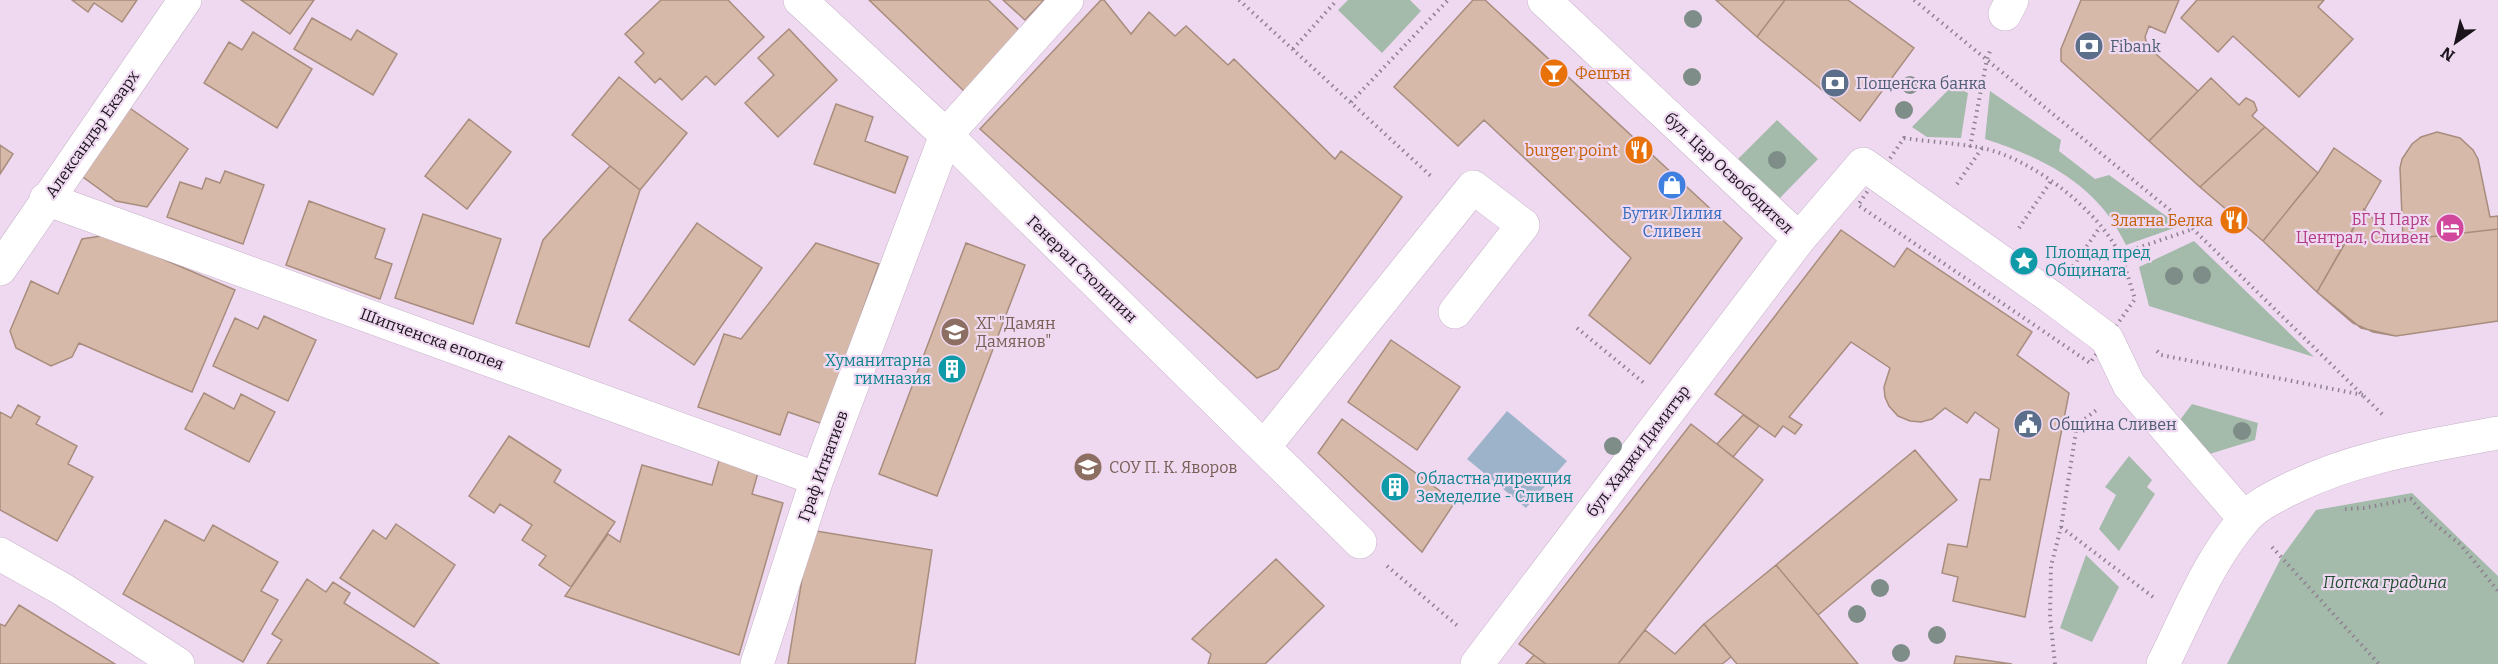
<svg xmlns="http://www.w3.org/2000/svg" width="2498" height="664" viewBox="0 0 2498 664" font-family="Bitter,serif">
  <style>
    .green { fill: #a4baaa }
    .water { fill: #9db3ca }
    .building { fill: #d6b9a8; stroke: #a88d7e; stroke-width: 1.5 }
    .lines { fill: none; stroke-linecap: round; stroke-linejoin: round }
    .minor-casing { stroke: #c6b2c8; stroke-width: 34 }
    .path { stroke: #908192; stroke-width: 4; stroke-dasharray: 1.5 4.5; stroke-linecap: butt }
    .minor { stroke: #fff; stroke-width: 33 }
    .tree { fill: #7e8d88 }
    .labels { text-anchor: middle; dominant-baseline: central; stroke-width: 4.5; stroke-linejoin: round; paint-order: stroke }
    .service-label { font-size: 16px; fill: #4e5e75; stroke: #efd9f1; text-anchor: start }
    .food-label { font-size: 16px; fill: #c56008; stroke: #efd9f1; text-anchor: end }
    .street-label { font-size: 16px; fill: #1b141c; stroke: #efd9f1 }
    .shop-label { font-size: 16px; fill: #366cbe; stroke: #efd9f1 }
    .hotel-label { font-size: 16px; fill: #b23c85; stroke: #efd9f1; text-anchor: end }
    .culture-label { font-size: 16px; fill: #0d838f; stroke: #efd9f1; text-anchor: start }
    .education-label { font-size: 16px; fill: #785e54; stroke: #efd9f1; text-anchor: start }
    .park-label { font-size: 16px; font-style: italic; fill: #214e32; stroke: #efd9f1 }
  </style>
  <rect width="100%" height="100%" fill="#efd9f1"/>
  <path class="green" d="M 1348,0 L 1410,0 L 1421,11 L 1382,53 L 1338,10 Z
    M 1953,85 L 1968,93 L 1961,138 L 1927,137 L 1912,127 Z
    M 1990,91 L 2061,140 L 2059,151 L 2095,179 L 2109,175 L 2180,226 L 2126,245 C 2097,184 2046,159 1985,139 Z
    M 1777,120 L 1818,159 L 1778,200 L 1737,160 Z
    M 2194,241 L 2314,357 L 2149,306 L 2139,267 Z
    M 2192,404 L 2258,423 L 2255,440 L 2203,456 L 2177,424 Z
    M 2129,456 L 2152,480 L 2147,487 L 2155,494 L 2119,551 L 2099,529 L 2116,495 L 2105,487 Z
    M 2412,493 L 2498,576 L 2498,664 L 2227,664 L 2281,558 L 2316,510 Z
    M 2086,555 L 2119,587 L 2092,642 L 2060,628 Z"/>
  <path class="water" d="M 1507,411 L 1567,461 L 1526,508 L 1467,459 Z"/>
  <path class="building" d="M 72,0 L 137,0 L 122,22 L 94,3 L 88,12 Z
    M 241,0 L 314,0 L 290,34 Z
    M 661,0 L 728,0 L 764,37 L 715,85 L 706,76 L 682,100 L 660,78 L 655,83 L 635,62 L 644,53 L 625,34 Z
    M 869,0 L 988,0 L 1023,34 L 966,93 Z
    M 1003,0 L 1044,0 L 1025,20 Z
    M 1101,0 L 1104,0 L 1131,34 L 1149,12 L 1175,36 L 1186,26 L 1228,65 L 1234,59 L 1335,159 L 1341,151 L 1402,197 L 1278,369 L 1257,378 L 980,129 Z
    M 1473,0 L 1485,0 L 1742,238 L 1650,364 L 1589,315 L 1631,258 L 1484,120 L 1458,146 L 1394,87 Z
    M 1716,0 L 1785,0 L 1757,37 Z
    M 1785,0 L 1848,0 L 1914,48 L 1860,121 L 1757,37 Z
    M 2081,0 L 2179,0 L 2165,33 L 2149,26 L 2145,37 L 2148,47 L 2198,91 L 2149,141 L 2061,61 L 2061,49 Z
    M 2197,0 L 2324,0 L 2318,7 L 2353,39 L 2299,97 L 2233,36 L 2218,52 L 2181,18 Z
    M 312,18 L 351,40 L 357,30 L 397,54 L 373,95 L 294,49 Z
    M 789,29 L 837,80 L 778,137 L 745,103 L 774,75 L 758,58 Z
    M 253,32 L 312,69 L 277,128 L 204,83 L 229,42 L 242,50 Z
    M 619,77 L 687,133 L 640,190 L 572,135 Z
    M 2211,78 L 2239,105 L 2246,98 L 2254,102 L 2257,110 L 2252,116 L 2265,127 L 2200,187 L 2149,141 Z
    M 124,104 L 188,149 L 147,207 L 116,201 L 76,172 Z
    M 836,104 L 873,117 L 865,141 L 908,157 L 895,193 L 814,164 Z
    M 469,119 L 511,152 L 467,209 L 425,176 Z
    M 2265,127 L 2318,173 L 2263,241 L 2200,187 Z
    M 2437,132 L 2460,138 L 2473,150 L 2478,159 L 2490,217 L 2498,216 L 2498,321 L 2396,336 L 2361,328 L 2317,292 L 2364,209 L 2394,241 L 2403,240 L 2400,168 L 2402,159 L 2412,144 L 2421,137 Z
    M 0,145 L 13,154 L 0,174 Z
    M 2334,148 L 2381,181 L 2317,292 L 2263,241 L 2318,173 Z
    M 610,166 L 640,190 L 589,347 L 516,323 L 543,240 Z
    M 225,171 L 264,185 L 243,244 L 167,217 L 180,182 L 202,189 L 206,178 L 220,183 Z
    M 309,201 L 385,229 L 375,258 L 392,264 L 380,299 L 286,265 Z
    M 2364,209 L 2394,241 L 2498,229 L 2498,321 L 2396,336 L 2373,332 L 2353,323 L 2317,292 Z
    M 423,214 L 501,239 L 473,324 L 395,298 Z
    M 697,223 L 762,268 L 694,365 L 629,320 Z
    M 1841,230 L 1894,267 L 1907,248 L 2032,332 L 2017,355 L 2069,393 L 2025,617 L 1953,601 L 1958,577 L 1942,573 L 1948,544 L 1967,547 L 1980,479 L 1990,480 L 1999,429 L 1975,412 L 1967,423 L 1945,408 L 1932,419 L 1921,422 L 1910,421 L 1898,416 L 1889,406 L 1885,397 L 1884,387 L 1890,368 L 1851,342 L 1789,417 L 1802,425 L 1795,434 L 1783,426 L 1775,437 L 1715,394 Z
    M 107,235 L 235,290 L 192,392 L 79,343 L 72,357 L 51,366 L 16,348 L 10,331 L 31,281 L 58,294 L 82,239 Z
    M 816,243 L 879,264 L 823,424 L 788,412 L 780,435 L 698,407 L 724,334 L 741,339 Z
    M 966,243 L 1025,265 L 937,496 L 879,474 Z
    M 264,316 L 316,340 L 288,401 L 213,366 L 235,318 L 258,329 Z
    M 1391,340 L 1460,387 L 1417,450 L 1348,402 Z
    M 204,393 L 234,409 L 241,394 L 275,412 L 249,462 L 185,429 Z
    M 18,405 L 40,417 L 36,424 L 77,446 L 68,464 L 93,477 L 57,541 L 0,510 L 0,412 L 11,418 Z
    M 1743,415 L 1759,426 L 1733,457 L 1717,444 Z
    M 1342,419 L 1455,502 L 1422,552 L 1318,453 Z
    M 1691,424 L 1763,480 L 1618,664 L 1546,664 L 1519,644 Z
    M 509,436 L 561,470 L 554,482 L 615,522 L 571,587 L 539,565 L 546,556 L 522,540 L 532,525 L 500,504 L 494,513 L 469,496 Z
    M 1915,450 L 1957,500 L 1818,615 L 1776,565 Z
    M 720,457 L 759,469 L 752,494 L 783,503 L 739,655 L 565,596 L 608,534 L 620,542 L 642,465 L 712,485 Z
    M 165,520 L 204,541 L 213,525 L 278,562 L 261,591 L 278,600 L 243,662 L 123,594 Z
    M 396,524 L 455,565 L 414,627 L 340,578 L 373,530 L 386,539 Z
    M 810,530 L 932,550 L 915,664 L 788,664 Z
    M 1276,559 L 1324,606 L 1265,664 L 1208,664 L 1211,654 L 1192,639 Z
    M 1776,565 L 1818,615 L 1858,664 L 1737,664 L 1726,651 L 1704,624 Z
    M 307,579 L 326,592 L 333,582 L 350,593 L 344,603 L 439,664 L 267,664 L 282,640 L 272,634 Z
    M 19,605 L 115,664 L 0,664 L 0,624 L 5,626 Z
    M 1704,624 L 1731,657 L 1722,664 L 1618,664 L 1645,630 L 1675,654 Z
    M 1534,655 L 1546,664 L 1526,664 Z
    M 1956,656 L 2012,664 L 1954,664 Z"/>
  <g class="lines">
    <g class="minor-casing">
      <path id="minor" d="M 800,0 L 946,135 L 1360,542
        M 1544,0 L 1799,239 L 1863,164 L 2051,297 L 2107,339 L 2129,385 L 2244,518
        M 2005,14 L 2012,0
        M 46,199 L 817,479
        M 0,269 L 185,0
        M 1264,447 L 1473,187 L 1523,225 L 1455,312
        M 0,554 L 62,589 L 178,664
        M 757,664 L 817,479 L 946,135 L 1067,0
        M 1477,664 L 1799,239
        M 2163,664 C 2187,616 2208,562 2243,521 C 2254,506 2276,496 2292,488 C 2357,456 2427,446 2498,433"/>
    </g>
    <path class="path" d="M 1239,0 L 1433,178
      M 1914,0 L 2193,229 L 2385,417
      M 1293,49 L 1337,0
      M 1351,102 L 1448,0
      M 1904,138 C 1930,142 1957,143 1982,148 C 2031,158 2098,209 2120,255 C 2126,268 2130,284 2135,299 L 2090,363 L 1858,205 Z
      M 1970,147 L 1987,59 L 1991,48
      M 1957,184 L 1982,148
      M 2019,228 L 2051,181
      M 2120,254 L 2193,229
      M 2073,266 L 2100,227
      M 1577,328 L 1644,383
      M 2157,351 L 2161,355 L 2363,395
      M 2345,509 L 2364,508 L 2411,499 L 2426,517 L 2461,545 L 2498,591
      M 2061,527 L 2153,597
      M 2272,547 L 2379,664
      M 1387,566 L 1459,627
      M 2055,664 L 2050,617 L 2051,566 L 2061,527 L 2077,425 L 2099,408"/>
    <use href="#minor" class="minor"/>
  </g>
  <g class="tree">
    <circle cx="1693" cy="19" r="9"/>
    <circle cx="1692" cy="77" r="9"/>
    <circle cx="1910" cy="85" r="9"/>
    <circle cx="1904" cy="110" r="9"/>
    <circle cx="1777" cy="160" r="9"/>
    <circle cx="2202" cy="275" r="9"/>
    <circle cx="2174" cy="276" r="9"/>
    <circle cx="2242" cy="431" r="9"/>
    <circle cx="1613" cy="446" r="9"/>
    <circle cx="1880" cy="588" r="9"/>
    <circle cx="1857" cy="614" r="9"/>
    <circle cx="1937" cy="635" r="9"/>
    <circle cx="1901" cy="653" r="9"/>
  </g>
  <defs>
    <g id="bank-disc" transform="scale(1.5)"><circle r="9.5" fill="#5c6f8a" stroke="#efd9f1"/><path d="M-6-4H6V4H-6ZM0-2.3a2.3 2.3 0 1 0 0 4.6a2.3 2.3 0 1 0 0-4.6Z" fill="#fff"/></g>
    <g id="bar-disc" transform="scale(1.5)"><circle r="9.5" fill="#e8710a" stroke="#efd9f1"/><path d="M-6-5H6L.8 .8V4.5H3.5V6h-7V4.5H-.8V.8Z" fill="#fff"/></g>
    <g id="restaurant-disc" transform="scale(1.5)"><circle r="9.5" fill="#e8710a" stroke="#efd9f1"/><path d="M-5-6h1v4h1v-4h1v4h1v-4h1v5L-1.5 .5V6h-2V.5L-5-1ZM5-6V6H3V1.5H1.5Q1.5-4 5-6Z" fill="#fff"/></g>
    <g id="shop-disc" transform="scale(1.5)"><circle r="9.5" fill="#3f7fe0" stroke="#efd9f1"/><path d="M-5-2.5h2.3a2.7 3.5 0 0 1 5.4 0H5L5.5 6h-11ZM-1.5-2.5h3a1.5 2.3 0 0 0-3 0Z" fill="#fff"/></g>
    <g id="hotel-disc" transform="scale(1.5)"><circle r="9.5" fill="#d1479c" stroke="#efd9f1"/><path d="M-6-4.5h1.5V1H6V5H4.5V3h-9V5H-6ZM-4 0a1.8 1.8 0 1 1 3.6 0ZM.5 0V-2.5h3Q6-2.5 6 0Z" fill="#fff"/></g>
    <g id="sight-disc" transform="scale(1.5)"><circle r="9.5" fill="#0f9aa8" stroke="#efd9f1"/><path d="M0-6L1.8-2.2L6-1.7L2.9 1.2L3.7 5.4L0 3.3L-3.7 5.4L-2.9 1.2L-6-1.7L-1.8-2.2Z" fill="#fff"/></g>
    <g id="school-disc" transform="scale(1.5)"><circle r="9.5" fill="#8d6e63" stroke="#efd9f1"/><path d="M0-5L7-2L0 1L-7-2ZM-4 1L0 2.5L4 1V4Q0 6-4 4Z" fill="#fff"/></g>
    <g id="building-disc" transform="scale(1.5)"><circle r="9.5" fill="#0f9aa8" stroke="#efd9f1"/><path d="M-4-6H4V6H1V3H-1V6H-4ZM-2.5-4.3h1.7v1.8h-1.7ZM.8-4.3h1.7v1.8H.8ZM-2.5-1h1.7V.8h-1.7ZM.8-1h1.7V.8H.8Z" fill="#fff"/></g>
    <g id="civic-disc" transform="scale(1.5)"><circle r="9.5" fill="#5c6f8a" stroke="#efd9f1"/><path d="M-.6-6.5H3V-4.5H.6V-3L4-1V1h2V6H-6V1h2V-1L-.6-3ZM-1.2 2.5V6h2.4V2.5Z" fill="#fff"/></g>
  </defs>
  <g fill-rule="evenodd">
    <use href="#bank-disc" x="2089" y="46"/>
    <use href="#bar-disc" x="1554" y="73"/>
    <use href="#bank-disc" x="1835" y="83"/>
    <use href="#restaurant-disc" x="1639" y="150"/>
    <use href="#shop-disc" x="1672" y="185"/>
    <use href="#restaurant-disc" x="2234" y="220"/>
    <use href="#hotel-disc" x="2450" y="228"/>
    <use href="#sight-disc" x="2024" y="261"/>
    <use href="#school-disc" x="955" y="332"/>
    <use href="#building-disc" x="952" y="369"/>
    <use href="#civic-disc" x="2028" y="424"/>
    <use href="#school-disc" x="1088" y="467"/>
    <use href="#building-disc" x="1395" y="487"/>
  </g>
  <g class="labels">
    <g class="service-label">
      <text x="2110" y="46">Fibank</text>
      <text x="1856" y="83">Пощенска банка</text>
      <text x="2049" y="424">Община Сливен</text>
    </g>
    <g class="food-label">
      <text x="1575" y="73" text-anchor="start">Фешън</text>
      <text x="1618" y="150">burger point</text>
      <text x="2213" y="220">Златна Белка</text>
    </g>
    <g class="street-label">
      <text transform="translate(92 134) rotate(-55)">Александър Екзарх</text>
      <text transform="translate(1729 173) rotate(43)">бул. Цар Освободител</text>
      <text transform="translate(1082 269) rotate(44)">Генерал Столипин</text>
      <text transform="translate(432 339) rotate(20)">Шипченска епопея</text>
      <text transform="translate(1638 451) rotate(-53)">бул. Хаджи Димитър</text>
      <text transform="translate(823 466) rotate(-70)">Граф Игнатиев</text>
    </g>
    <g class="shop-label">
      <text x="1672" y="213">Бутик Лилия<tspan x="1672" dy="18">Сливен</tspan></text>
    </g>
    <g class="hotel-label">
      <text x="2429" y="219">БГ H Парк<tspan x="2429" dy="18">Централ, Сливен</tspan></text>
    </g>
    <g class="culture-label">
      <text x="2045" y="252">Площад пред<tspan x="2045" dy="18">Общината</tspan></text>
      <text x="931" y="360" text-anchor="end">Хуманитарна<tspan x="931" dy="18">гимназия</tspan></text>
      <text x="1416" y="478">Областна дирекция<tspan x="1416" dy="18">Земеделие - Сливен</tspan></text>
    </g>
    <g class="education-label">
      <text x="976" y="323">ХГ "Дамян<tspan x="976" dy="18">Дамянов"</tspan></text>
      <text x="1109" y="467">СОУ П. К. Яворов</text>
    </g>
    <g class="park-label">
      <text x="2385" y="582">Попска градина</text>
    </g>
  </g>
  <g transform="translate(2456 42) rotate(214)" stroke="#efd9f1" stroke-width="4.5" paint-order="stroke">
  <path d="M0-4.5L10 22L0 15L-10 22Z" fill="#1b141c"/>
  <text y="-9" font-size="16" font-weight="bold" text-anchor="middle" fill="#1b141c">N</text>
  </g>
</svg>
